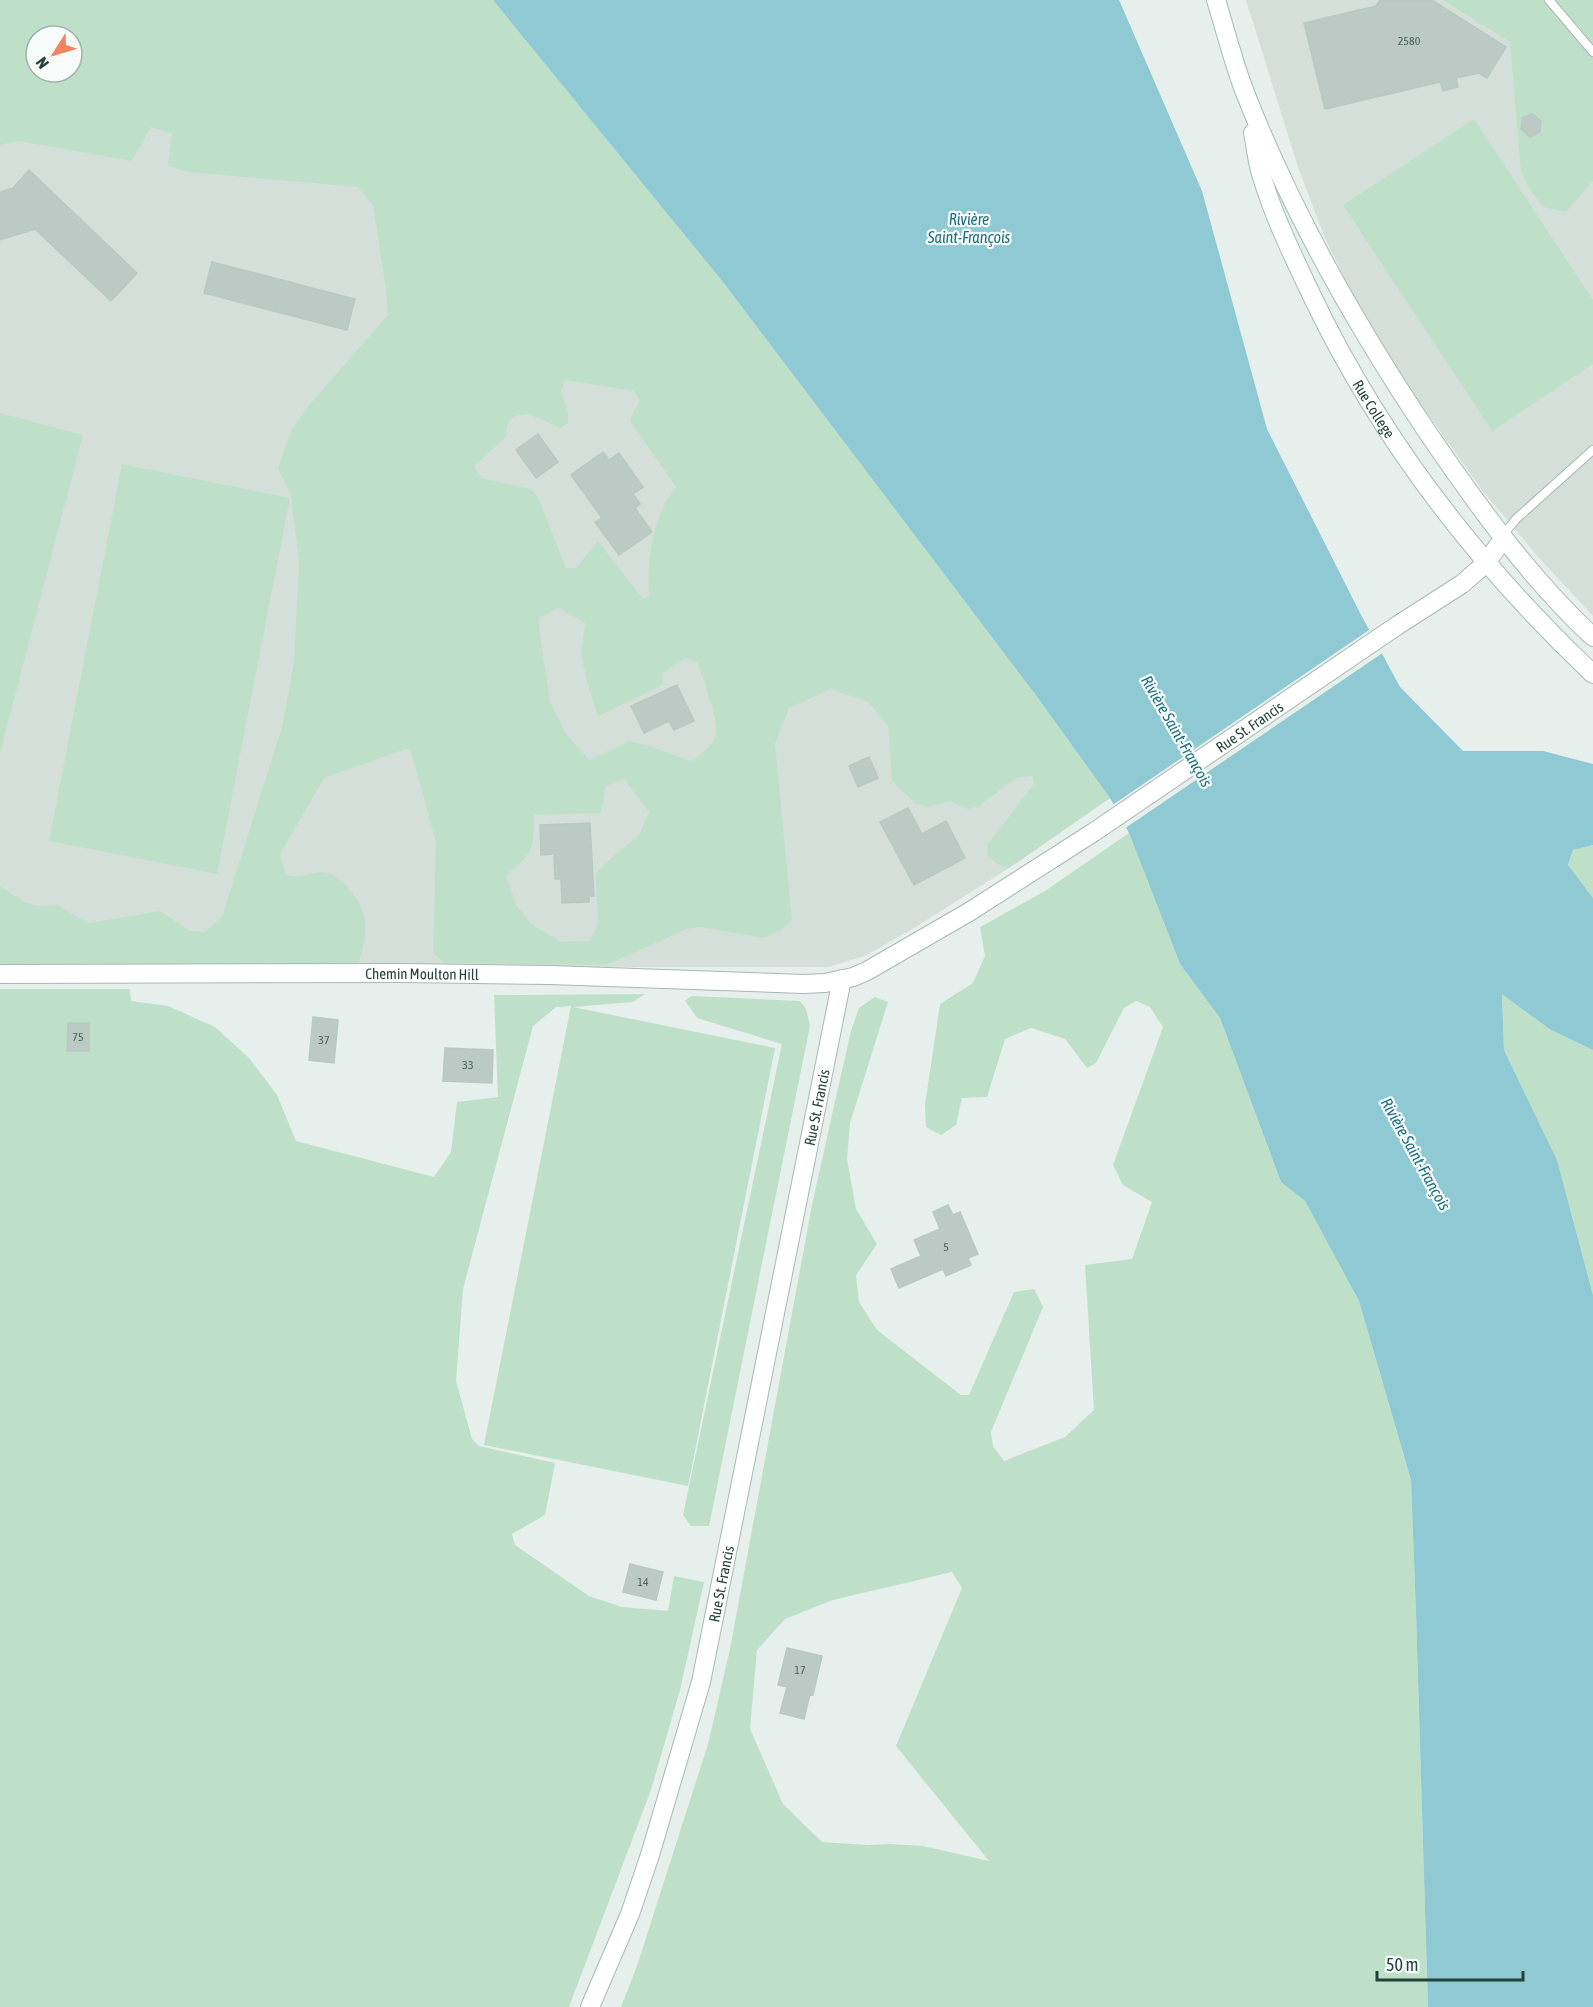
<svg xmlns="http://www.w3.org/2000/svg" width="1593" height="2007" viewBox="0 0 1593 2007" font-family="'Asap Condensed',sans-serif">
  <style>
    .built { fill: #d4dfda; fill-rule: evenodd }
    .green { fill: #bfe0c8; fill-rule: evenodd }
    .water { fill: #8ec9d4 }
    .pier { fill: #e6efeb }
    .building { fill: #bbcac4; stroke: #b8c9c2; stroke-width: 1.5 }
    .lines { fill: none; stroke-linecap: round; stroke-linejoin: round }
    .service-casing { stroke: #a8b8b2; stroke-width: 10 }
    .tertiary-casing { stroke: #a8b8b2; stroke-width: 20 }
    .secondary-casing { stroke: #a4bbb3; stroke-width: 20 }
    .service { stroke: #fff; stroke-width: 8 }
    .tertiary { stroke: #fff; stroke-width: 18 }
    .secondary { stroke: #fff; stroke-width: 18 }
    .labels { text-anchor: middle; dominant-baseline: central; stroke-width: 4.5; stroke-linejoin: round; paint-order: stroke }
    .number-label { font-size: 12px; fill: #4a645c }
    .street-label { font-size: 15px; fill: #24423a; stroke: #f7fbf9 }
    .water-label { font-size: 16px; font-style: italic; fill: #1c6f80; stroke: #f7fbf9 }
  </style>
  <rect width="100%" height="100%" fill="#e6efeb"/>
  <path class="built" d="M 0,0 L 493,0 L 723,282 L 1038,698 L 1110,798 L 1009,868 L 914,928 L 865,956 L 828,967 L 0,967 ZM 36,36 L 72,36 L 72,72 L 36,72 Z
    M 1246,0 L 1593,0 L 1593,616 L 1539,558 L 1482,490 L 1406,383 L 1356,302 L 1325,238 L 1298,167 Z"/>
  <path class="green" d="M 0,0 L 493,0 L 723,282 L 1038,698 L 1110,798 L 1009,868 L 997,864 L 988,856 L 987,845 L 1034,784 L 1032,776 L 1016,778 L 979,806 L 968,809 L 950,801 L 927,807 L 915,803 L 892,781 L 888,725 L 868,702 L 831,689 L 789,708 L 775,744 L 792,920 L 779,932 L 764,938 L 699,927 L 687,929 L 606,965 L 445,963 L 433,953 L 436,842 L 411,751 L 406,749 L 324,778 L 280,854 L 286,875 C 299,879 310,872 323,872 C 342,874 362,902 365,920 C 367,934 363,948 359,962 L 352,964 L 0,964 L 0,886 L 24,902 L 40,906 L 57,905 L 89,923 L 160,911 L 190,931 L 205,932 L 222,917 L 283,724 L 294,661 L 299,562 L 291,496 L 278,468 L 291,431 L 310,404 L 388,315 L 386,290 L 373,205 L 358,187 L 188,172 L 168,166 L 172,134 L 151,127 L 132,161 L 18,141 L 0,145 ZM 36,36 L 72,36 L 72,72 L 36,72 ZM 566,380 L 634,391 L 640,402 L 633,412 L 630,421 L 676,487 C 653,516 646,560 649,596 L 643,599 L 598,541 L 576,568 L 566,568 L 538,497 L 530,489 L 482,478 L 474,466 L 506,437 L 507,426 L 514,416 L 529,414 L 560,428 L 568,423 L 568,411 L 561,391 ZM 558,608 L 585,623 L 581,654 L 587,682 L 598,716 L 663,685 L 662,673 L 686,658 L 698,663 C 703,680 718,717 716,733 C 714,745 701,754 691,761 L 647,745 L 629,741 L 589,760 L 566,734 L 550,702 L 539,628 L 540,617 ZM 624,779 L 649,812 L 639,835 L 601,867 L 596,875 L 598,924 L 590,941 L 561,942 L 531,924 L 517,906 L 506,876 C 533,851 534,853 534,815 L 600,813 L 606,786 Z
    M 1443,0 L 1593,0 L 1593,181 L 1566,212 L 1543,207 L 1528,187 L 1521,171 L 1510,42 Z
    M 1474,119 L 1593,300 L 1593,364 L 1492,431 L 1343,205 Z
    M 0,413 L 83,435 L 0,753 Z
    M 122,464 L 290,498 L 217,874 L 49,841 Z
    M 1129,833 L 1180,964 L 1220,1018 L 1281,1182 L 1305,1201 L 1359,1301 L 1411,1480 L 1416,1613 L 1428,2007 L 621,2007 L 637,1966 L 708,1744 L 730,1649 L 812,1205 L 838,1088 L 851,1031 L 859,1008 L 875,997 L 888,1002 L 850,1123 L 847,1159 L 856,1209 L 877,1244 L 856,1275 L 859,1302 L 877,1330 L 961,1395 L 969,1395 L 1014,1292 L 1034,1289 L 1043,1307 L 991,1432 L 993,1446 L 1004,1461 L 1065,1437 L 1094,1410 L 1085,1265 L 1132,1259 L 1152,1202 L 1123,1185 L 1113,1165 L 1163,1027 L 1150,1007 L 1136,1001 L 1124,1008 L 1096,1063 L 1087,1068 L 1065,1039 L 1031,1028 L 1005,1039 L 987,1097 L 962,1098 L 956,1125 L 941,1135 L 926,1127 L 925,1105 L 940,1004 L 973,983 L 985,956 L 980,927 L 1045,891 ZM 952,1572 L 962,1588 L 896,1746 L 989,1861 L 923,1846 L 890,1844 L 868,1845 L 822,1842 L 783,1804 L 750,1729 L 757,1650 L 785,1619 L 833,1600 Z
    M 1593,845 L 1593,898 L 1568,866 L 1573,850 Z
    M 0,989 L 130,989 L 131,1001 L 168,1006 L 215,1027 L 249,1058 L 277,1095 L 296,1141 L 434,1177 L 451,1152 L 457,1102 L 498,1097 L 494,995 L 645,994 L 633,1002 L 573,1007 L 775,1048 L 688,1486 L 484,1445 L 571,1006 L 556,1007 L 533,1026 L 463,1289 L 456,1381 L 472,1439 L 479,1446 L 555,1463 L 545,1515 L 512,1534 L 515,1545 L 589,1596 L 622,1607 L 668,1611 L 674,1576 L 704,1582 L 680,1690 L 651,1790 L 569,2007 L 0,2007 Z
    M 1502,993 L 1551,1030 L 1593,1050 L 1593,1295 L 1557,1160 L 1504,1050 Z
    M 691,996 L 800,1001 L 806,1009 L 810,1026 L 709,1526 L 691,1526 L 683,1515 L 782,1044 L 697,1018 L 685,1001 Z"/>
  <path class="water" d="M 493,0 L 1119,0 L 1202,191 L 1267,429 L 1359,611 L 1400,687 L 1463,751 L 1543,751 L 1593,764 L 1593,845 L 1573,850 L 1568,865 L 1593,898 L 1593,1050 L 1551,1030 L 1502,994 L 1504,1050 L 1557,1160 L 1593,1295 L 1593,2007 L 1428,2007 L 1416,1613 L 1411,1480 L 1359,1301 L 1305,1201 L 1281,1182 L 1220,1018 L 1180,964 L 1129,833 L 1110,798 L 1038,698 L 723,282 Z"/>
  <path class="pier" d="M 1372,628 L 1384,652 L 1124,829 L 1111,806 Z"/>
  <path class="building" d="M 1380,0 L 1432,0 L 1506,47 L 1487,78 L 1479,73 L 1456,78 L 1458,87 L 1443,91 L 1440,82 L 1325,109 L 1304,23 L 1376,6 Z
    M 1532,114 L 1541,121 L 1540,132 L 1530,137 L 1521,129 L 1522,118 Z
    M 29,170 L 137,273 L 111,301 L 35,229 L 0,240 L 0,192 L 13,188 Z
    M 212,262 L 355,299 L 347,330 L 204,293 Z
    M 538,434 L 558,462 L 536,478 L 516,450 Z
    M 603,452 L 609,460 L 619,453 L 643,487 L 633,494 L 640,504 L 635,508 L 652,532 L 619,555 L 595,522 L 602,518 L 571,475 Z
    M 677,685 L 694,721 L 674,730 L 669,721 L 644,733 L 631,706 Z
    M 869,757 L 878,778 L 858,787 L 849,766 Z
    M 908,808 L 922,834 L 946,821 L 965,858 L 914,885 L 880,822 Z
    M 590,823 L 594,896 L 589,896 L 589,902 L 562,903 L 561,879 L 555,879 L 554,854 L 541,855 L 540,825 Z
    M 313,1017 L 338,1020 L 334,1063 L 309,1060 Z
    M 68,1023 L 89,1023 L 89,1051 L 67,1051 Z
    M 445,1048 L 493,1050 L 492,1083 L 443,1081 Z
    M 948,1205 L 953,1215 L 960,1212 L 978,1254 L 968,1258 L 971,1265 L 946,1276 L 943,1269 L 899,1288 L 891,1269 L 921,1256 L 914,1240 L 940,1229 L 933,1212 Z
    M 630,1564 L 663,1572 L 656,1600 L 623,1592 Z
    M 787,1648 L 822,1656 L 813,1695 L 810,1694 L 804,1719 L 780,1713 L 787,1687 L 778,1685 Z"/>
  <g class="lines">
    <g class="service-casing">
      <path id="service" d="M 1549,0 L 1593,52
        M 1504,537 L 1508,529 L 1516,519 L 1593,450"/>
    </g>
    <g class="tertiary-casing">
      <g id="tertiary">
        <path id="s1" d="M 0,974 L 405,973 L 550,975 L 803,984 L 825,983 L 853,977 L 867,971 L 969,912 L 1094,832 L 1398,625 L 1462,584 L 1486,563 L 1503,539"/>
        <path id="s2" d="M 590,2007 L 630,1914 L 650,1855 L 701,1682 L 842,979"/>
      </g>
    </g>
    <g class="secondary-casing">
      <g id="secondary">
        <path d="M 1216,0 C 1226,32 1234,65 1246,95 C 1293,215 1357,327 1428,433 C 1477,505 1529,577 1593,637"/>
        <path id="s3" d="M 1253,133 C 1256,147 1257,163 1262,177 C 1274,217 1293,256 1311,294 C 1379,437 1478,565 1593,674"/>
      </g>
    </g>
    <use href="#service" class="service"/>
    <use href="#tertiary" class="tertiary"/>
    <use href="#secondary" class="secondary"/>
  </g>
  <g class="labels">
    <g class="number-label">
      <text x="1409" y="41">2580</text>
      <text x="78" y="1037">75</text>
      <text x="324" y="1040">37</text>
      <text x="468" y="1065">33</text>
      <text x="946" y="1247">5</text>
      <text x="643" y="1582">14</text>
      <text x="800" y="1670">17</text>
    </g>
    <g class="street-label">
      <text stroke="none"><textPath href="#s3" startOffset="303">Rue College</textPath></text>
      <text stroke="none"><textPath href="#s1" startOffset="1323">Rue St. Francis</textPath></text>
      <text stroke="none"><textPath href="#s1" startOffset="422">Chemin Moulton Hill</textPath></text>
      <text stroke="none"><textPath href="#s2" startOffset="930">Rue St. Francis</textPath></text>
      <text stroke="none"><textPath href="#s2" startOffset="444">Rue St. Francis</textPath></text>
    </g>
    <g class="water-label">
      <text x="969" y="219">Rivière<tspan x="969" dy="18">Saint-François</tspan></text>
      <text transform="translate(1177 731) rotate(60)">Rivière Saint-François</text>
      <text transform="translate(1416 1154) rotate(61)">Rivière Saint-François</text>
    </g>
  </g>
  <g transform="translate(54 54) rotate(233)"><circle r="28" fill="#f7fbf9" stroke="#a3b1ad" stroke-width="1.5"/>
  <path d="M0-4.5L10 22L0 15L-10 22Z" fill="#f4845f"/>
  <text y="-9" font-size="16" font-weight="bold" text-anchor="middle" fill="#24423a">N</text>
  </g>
  <path d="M1377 1971v9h146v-9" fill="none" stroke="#24423a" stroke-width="3"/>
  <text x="1386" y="1971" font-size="18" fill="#24423a" stroke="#f7fbf9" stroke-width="4.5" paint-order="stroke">50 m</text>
</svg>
